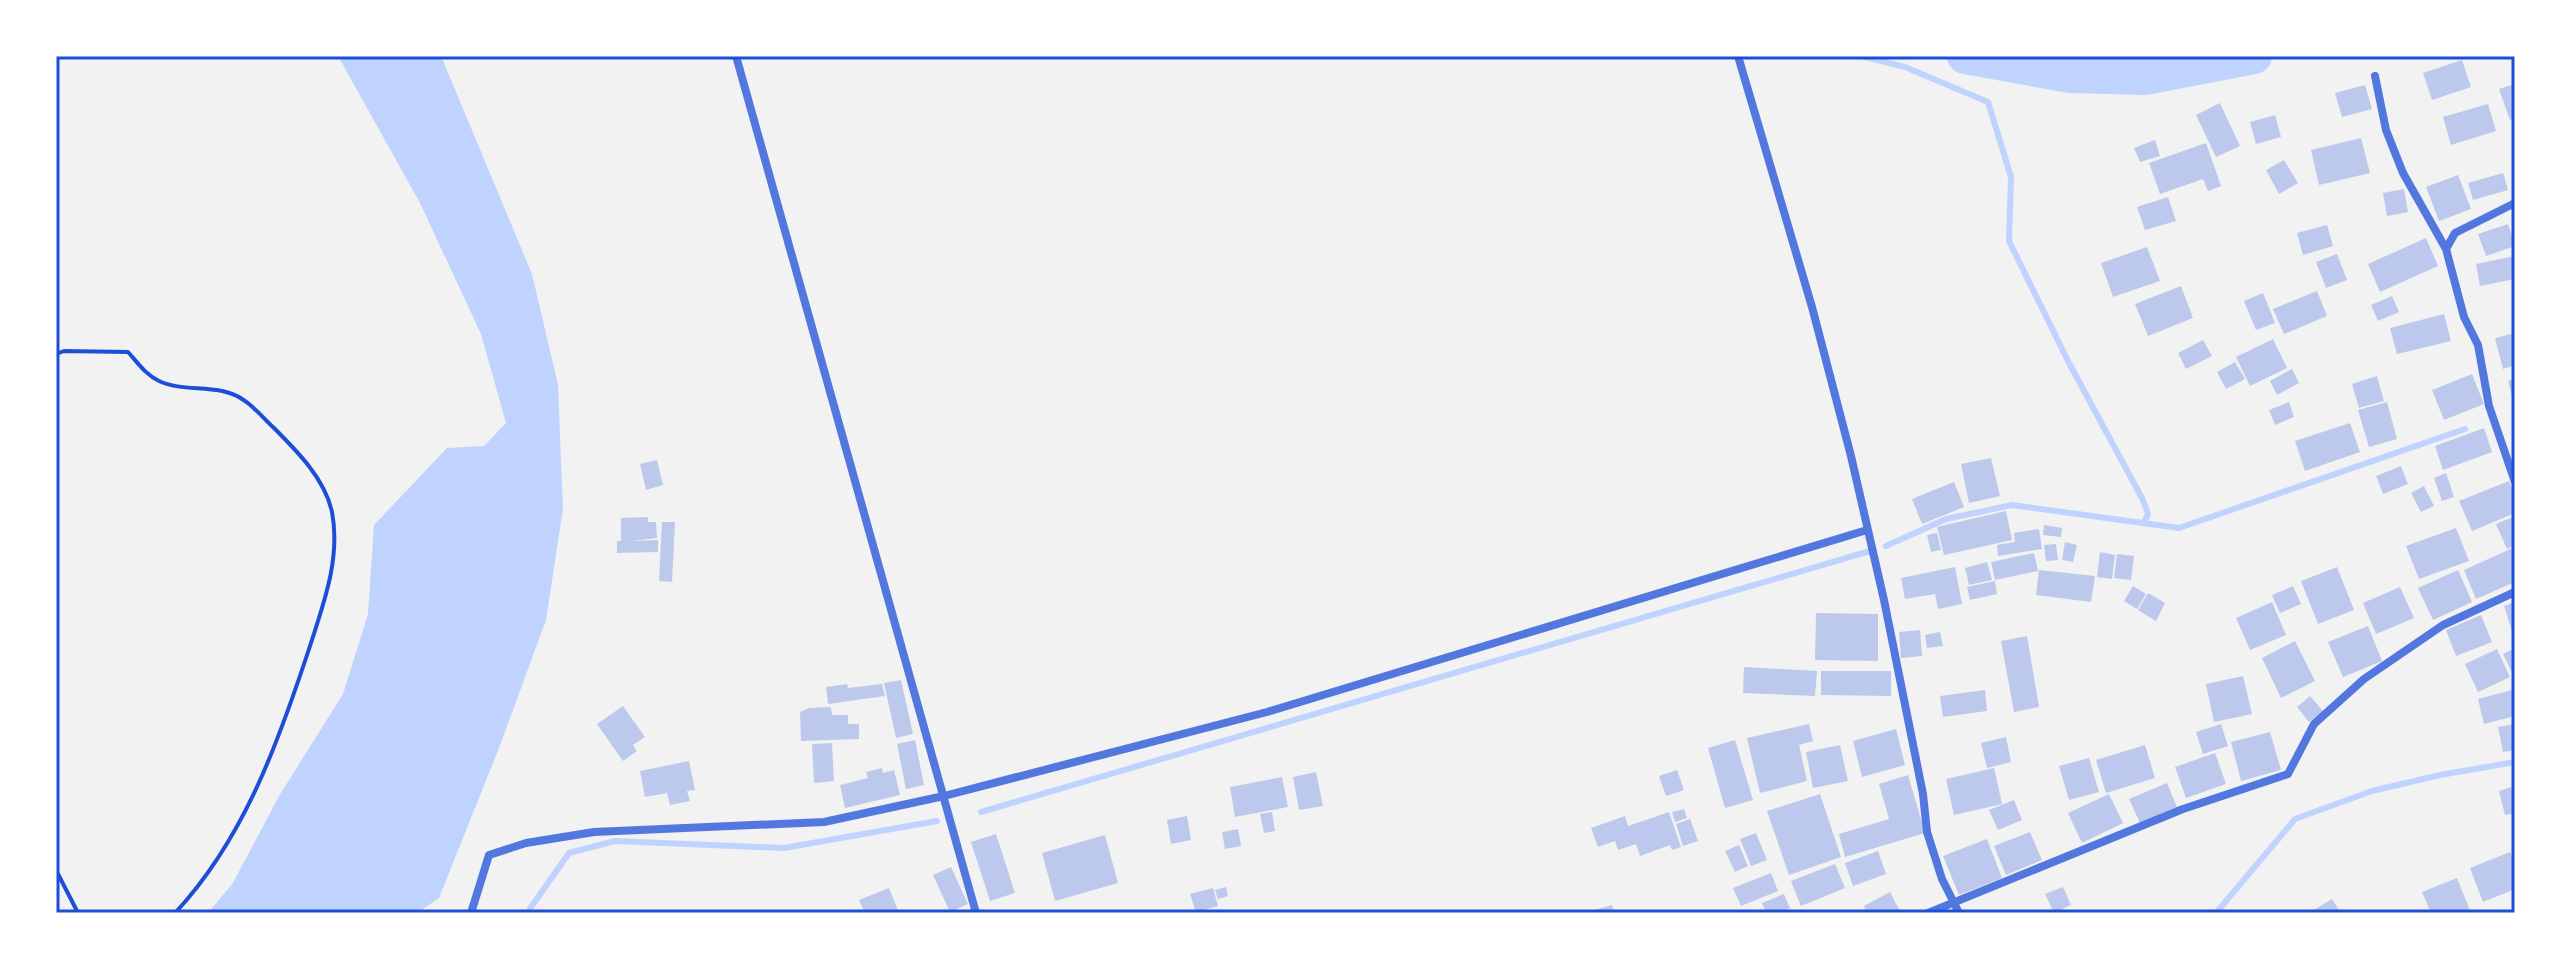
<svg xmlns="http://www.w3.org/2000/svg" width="2571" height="969" viewBox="0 0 2571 969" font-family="'Times New Roman',serif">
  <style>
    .water { fill: #bfd3fe }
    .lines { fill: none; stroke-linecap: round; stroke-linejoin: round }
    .stream { stroke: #bfd3fe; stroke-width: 6 }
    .river { stroke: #bfd3fe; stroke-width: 36 }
    .building { fill: #bdc9ec }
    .path { stroke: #1d4ed8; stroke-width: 4 }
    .minor { stroke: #5277de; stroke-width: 8 }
    .neatline { fill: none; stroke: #1d4ed8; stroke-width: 3 }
  </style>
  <rect width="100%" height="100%" fill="#f2f2f2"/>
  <path class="water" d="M 338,56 L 441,56 L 532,274 L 558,385 L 563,509 L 546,620 L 499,748 L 439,898 L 417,913 L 208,913 L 233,883 L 279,796 L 343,694 L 368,614 L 374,525 L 447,448 L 484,446 L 506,423 L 481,334 L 420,203 Z"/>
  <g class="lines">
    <path class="stream" d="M 1862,56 L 1905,67 L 1988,102 L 2011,177 L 2009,241 L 2069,363 L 2143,500 L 2148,514 L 2144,523
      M 1886,546 L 1946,519 L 2012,505 L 2179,528 L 2465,429
      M 981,812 L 1870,551
      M 527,913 L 569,853 L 615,841 L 784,848 L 937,821
      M 2216,913 L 2295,819 L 2372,791 L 2440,775 L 2515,762"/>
    <path class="river" d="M 1965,56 L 2070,75 L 2145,77 L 2254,56"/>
  </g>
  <path class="building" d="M 2462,60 L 2471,87 L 2432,100 L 2423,73 Z
    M 2515,84 L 2515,118 L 2510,120 L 2499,89 Z
    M 2365,85 L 2372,109 L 2342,117 L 2335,93 Z
    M 2220,103 L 2240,146 L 2216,157 L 2196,115 Z
    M 2488,104 L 2496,131 L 2451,145 L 2443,117 Z
    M 2275,115 L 2281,137 L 2256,144 L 2250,122 Z
    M 2361,138 L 2370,173 L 2319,185 L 2311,150 Z
    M 2155,140 L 2160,156 L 2140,162 L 2134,148 Z
    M 2206,143 L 2221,186 L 2208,191 L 2203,179 L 2160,194 L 2149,163 Z
    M 2284,160 L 2298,183 L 2279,194 L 2266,170 Z
    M 2503,173 L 2508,190 L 2473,200 L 2468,183 Z
    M 2458,175 L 2471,209 L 2439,221 L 2426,187 Z
    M 2404,189 L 2408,212 L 2387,216 L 2383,193 Z
    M 2168,197 L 2176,221 L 2145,230 L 2137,207 Z
    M 2508,224 L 2515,246 L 2486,256 L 2478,234 Z
    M 2327,225 L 2333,246 L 2303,255 L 2297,233 Z
    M 2426,238 L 2438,266 L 2380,292 L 2368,264 Z
    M 2147,247 L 2160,281 L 2113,297 L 2101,263 Z
    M 2337,254 L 2347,280 L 2326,288 L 2316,262 Z
    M 2515,256 L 2515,279 L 2480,286 L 2476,264 Z
    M 2181,286 L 2193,318 L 2148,336 L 2135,304 Z
    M 2317,291 L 2327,316 L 2284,334 L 2273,309 Z
    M 2263,293 L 2275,323 L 2256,330 L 2244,301 Z
    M 2392,296 L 2399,312 L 2378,321 L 2371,305 Z
    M 2444,314 L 2451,341 L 2397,354 L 2390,328 Z
    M 2515,333 L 2515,365 L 2503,369 L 2495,338 Z
    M 2273,339 L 2287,368 L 2250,386 L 2236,357 Z
    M 2203,340 L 2212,356 L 2186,369 L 2178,353 Z
    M 2235,362 L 2245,379 L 2226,389 L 2217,372 Z
    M 2292,369 L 2299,383 L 2277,395 L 2270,381 Z
    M 2472,374 L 2484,404 L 2444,420 L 2432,390 Z
    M 2377,376 L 2384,401 L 2359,408 L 2352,384 Z
    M 2515,379 L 2515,404 L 2514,404 L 2508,381 Z
    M 2289,402 L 2294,417 L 2275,425 L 2269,410 Z
    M 2387,402 L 2397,439 L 2369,447 L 2358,410 Z
    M 2350,423 L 2360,452 L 2305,471 L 2295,441 Z
    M 2484,428 L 2492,452 L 2443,470 L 2435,446 Z
    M 1991,458 L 2000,496 L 1969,503 L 1961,464 Z
    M 657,460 L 663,485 L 646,490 L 640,464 Z
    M 2401,466 L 2408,484 L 2383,494 L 2376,476 Z
    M 2446,473 L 2454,497 L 2442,501 L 2434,478 Z
    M 2509,481 L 2515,496 L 2515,513 L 2472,531 L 2459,501 Z
    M 1954,482 L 1964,507 L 1922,524 L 1912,499 Z
    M 2424,486 L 2434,506 L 2421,512 L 2411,493 Z
    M 2006,511 L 2012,540 L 1944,555 L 1937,527 Z
    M 2515,516 L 2515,545 L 2507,549 L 2496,524 Z
    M 648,517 L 648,522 L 656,522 L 657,538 L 631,541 L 658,540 L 658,552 L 617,553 L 617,541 L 621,541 L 621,518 Z
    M 662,522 L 675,522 L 672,582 L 659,581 Z
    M 2044,525 L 2062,528 L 2061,537 L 2043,535 Z
    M 2456,528 L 2469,561 L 2419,579 L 2406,546 Z
    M 2039,529 L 2042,549 L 1998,556 L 1997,545 L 2015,542 L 2014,533 Z
    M 1937,533 L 1941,550 L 1931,552 L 1927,535 Z
    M 2065,542 L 2077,545 L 2073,562 L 2062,560 Z
    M 2056,544 L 2058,560 L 2046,561 L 2044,545 Z
    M 2515,547 L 2515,582 L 2476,599 L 2464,570 Z
    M 2100,552 L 2115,555 L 2112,579 L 2097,577 Z
    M 2034,553 L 2038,571 L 1995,580 L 1991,562 Z
    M 2117,554 L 2134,556 L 2131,580 L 2114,578 Z
    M 1987,562 L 1992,580 L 1969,585 L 1965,568 Z
    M 1955,567 L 1962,604 L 1938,609 L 1935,594 L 1905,599 L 1901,578 Z
    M 2337,567 L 2354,610 L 2318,624 L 2301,581 Z
    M 2039,570 L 2095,576 L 2091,602 L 2036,595 Z
    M 2458,570 L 2472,602 L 2433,620 L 2418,588 Z
    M 1995,581 L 1997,594 L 1970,600 L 1967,587 Z
    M 2133,586 L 2146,594 L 2137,609 L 2124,601 Z
    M 2293,586 L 2301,604 L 2280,613 L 2272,595 Z
    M 2400,587 L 2414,618 L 2376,634 L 2363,603 Z
    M 2148,593 L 2165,603 L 2156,621 L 2138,610 Z
    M 2272,602 L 2286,635 L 2250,650 L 2236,618 Z
    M 2515,602 L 2515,630 L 2512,631 L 2504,606 Z
    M 1816,613 L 1878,614 L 1878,661 L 1815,660 Z
    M 2481,615 L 2492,642 L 2456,656 L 2446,630 Z
    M 2368,626 L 2382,661 L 2343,677 L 2328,642 Z
    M 1920,630 L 1922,656 L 1901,658 L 1899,632 Z
    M 1940,632 L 1943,646 L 1927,648 L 1925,635 Z
    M 2027,636 L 2039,707 L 2014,712 L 2001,641 Z
    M 2295,641 L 2315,681 L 2281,698 L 2262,658 Z
    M 2515,648 L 2515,679 L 2503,654 Z
    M 2497,649 L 2510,677 L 2478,692 L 2465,664 Z
    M 1744,667 L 1817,671 L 1815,696 L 1743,693 Z
    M 1821,671 L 1891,671 L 1891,696 L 1821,695 Z
    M 2243,676 L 2252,714 L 2214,722 L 2206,684 Z
    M 901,680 L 913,734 L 896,738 L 884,683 Z
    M 847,684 L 848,688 L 882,684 L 885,696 L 828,704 L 826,687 Z
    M 1985,690 L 1987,711 L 1943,717 L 1940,696 Z
    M 2512,690 L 2515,716 L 2484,724 L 2478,699 Z
    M 2310,696 L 2323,711 L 2309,722 L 2297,707 Z
    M 623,706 L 645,737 L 633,745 L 637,751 L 623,761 L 597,724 Z
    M 831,707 L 832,715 L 848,715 L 848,724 L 859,724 L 859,739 L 801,741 L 800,712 L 809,708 Z
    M 1809,724 L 1813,741 L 1799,745 L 1807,781 L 1760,793 L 1747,738 Z
    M 2221,724 L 2228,746 L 2203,754 L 2196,732 Z
    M 2515,724 L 2515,750 L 2503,752 L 2498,727 Z
    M 1896,729 L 1905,765 L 1862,777 L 1853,741 Z
    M 2270,732 L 2281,770 L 2241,781 L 2231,742 Z
    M 2006,737 L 2011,762 L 1987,768 L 1981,743 Z
    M 915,740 L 924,785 L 906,789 L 897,744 Z
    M 1735,740 L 1753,800 L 1725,808 L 1708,748 Z
    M 832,743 L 834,781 L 814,783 L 812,744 Z
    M 1840,745 L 1848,781 L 1813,788 L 1806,752 Z
    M 2145,745 L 2155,778 L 2106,793 L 2096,760 Z
    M 2215,753 L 2226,784 L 2186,798 L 2175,767 Z
    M 2089,758 L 2099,792 L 2069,800 L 2059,766 Z
    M 689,761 L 695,790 L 687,791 L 690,801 L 670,805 L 667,793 L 645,797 L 640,771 Z
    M 882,768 L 883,773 L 894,770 L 900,795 L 845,808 L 840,785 L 868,778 L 866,772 Z
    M 1994,768 L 2002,804 L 1954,815 L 1946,779 Z
    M 1677,770 L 1684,790 L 1666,796 L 1659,776 Z
    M 1316,772 L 1323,806 L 1299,810 L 1293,777 Z
    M 1908,775 L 1925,833 L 1845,857 L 1839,834 L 1889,819 L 1879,784 Z
    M 1282,777 L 1288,807 L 1235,817 L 1230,787 Z
    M 2167,783 L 2177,807 L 2140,823 L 2129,799 Z
    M 2511,787 L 2515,813 L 2505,815 L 2499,791 Z
    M 1820,794 L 1841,857 L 1789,875 L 1767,811 Z
    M 2109,794 L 2123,823 L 2082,843 L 2068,813 Z
    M 2014,800 L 2022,820 L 1998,830 L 1989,810 Z
    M 1684,809 L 1687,818 L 1675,822 L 1672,812 Z
    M 1272,812 L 1275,831 L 1264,833 L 1260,814 Z
    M 1669,812 L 1681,847 L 1672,850 L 1670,845 L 1640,856 L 1636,844 L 1618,850 L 1615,841 L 1598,847 L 1591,828 L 1625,816 L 1628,826 Z
    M 1187,816 L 1191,840 L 1171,844 L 1167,820 Z
    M 1690,819 L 1698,841 L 1683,846 L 1676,824 Z
    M 1238,829 L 1241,846 L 1225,849 L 1222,832 Z
    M 2030,832 L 2042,860 L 2006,875 L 1994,846 Z
    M 1756,833 L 1767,860 L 1751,866 L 1740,839 Z
    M 996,834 L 1015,893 L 990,901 L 971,842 Z
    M 1105,835 L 1118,883 L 1055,901 L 1042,853 Z
    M 1987,839 L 2002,878 L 1959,895 L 1943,856 Z
    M 1739,845 L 1748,866 L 1735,872 L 1725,851 Z
    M 1878,851 L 1886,874 L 1853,886 L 1845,863 Z
    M 2510,852 L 2515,863 L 2515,889 L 2483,902 L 2470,868 Z
    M 1835,864 L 1845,888 L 1801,906 L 1791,881 Z
    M 951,867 L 968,904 L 950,912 L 933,875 Z
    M 1771,873 L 1778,891 L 1741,906 L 1733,888 Z
    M 2457,878 L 2471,913 L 2431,913 L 2422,892 Z
    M 1226,887 L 1228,896 L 1218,899 L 1215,890 Z
    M 2063,887 L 2071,905 L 2054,913 L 2045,894 Z
    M 889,888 L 899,913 L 865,913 L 859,900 Z
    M 1213,888 L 1218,906 L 1196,912 L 1190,894 Z
    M 1890,892 L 1901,913 L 1867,913 L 1864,906 Z
    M 1784,894 L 1790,908 L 1778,913 L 1766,913 L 1762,903 Z
    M 2332,899 L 2341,913 L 2309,913 Z
    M 1612,905 L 1614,913 L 1588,913 L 1588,912 Z"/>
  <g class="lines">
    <path class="path" d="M 56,354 L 64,351 L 128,352 C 138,363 146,375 159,381 C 184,393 219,383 242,399 C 254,406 264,419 274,428 C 297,451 325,479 332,512 C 341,559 323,605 309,649 C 278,743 244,839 175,913
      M 56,870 L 78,913"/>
    <path class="minor" d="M 736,56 L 976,913
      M 1738,56 L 1812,307 L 1851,456 L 1884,600 L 1923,794 L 1927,832 L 1942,879 L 1959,913
      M 2375,76 L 2386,130 L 2403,173 L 2446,249
      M 2515,203 L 2455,233 L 2446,249 L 2464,317 L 2478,345 L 2489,406 L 2515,482
      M 471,913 L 489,855 L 526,843 L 594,832 L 824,822 L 944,796 L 1267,712 L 1867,530
      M 1928,913 L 2183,809 L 2288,774 L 2314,724 L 2364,679 L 2443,625 L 2515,592"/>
  </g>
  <rect width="2571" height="969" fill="none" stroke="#ffffff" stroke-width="116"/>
  <rect x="58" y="58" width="2455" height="853" class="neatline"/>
</svg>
